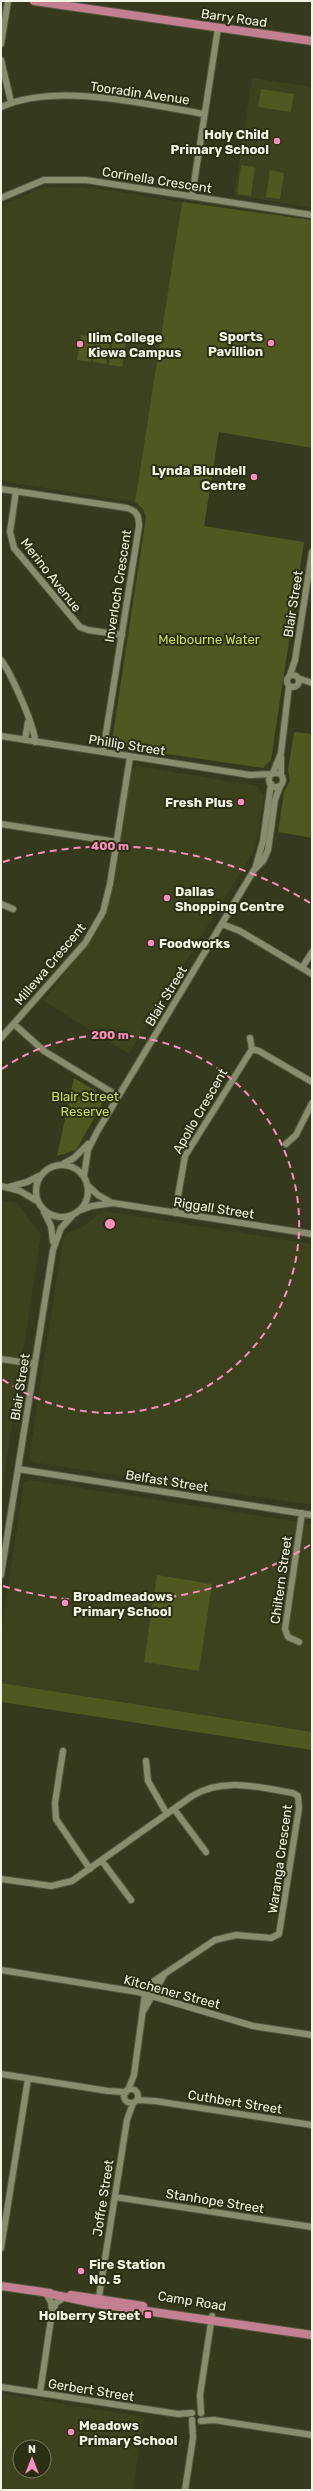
<svg xmlns="http://www.w3.org/2000/svg" width="313" height="2491" viewBox="0 0 313 2491" font-family="Rubik,sans-serif">
  <style>
    .built { fill: #3d421e; fill-rule: evenodd }
    .green { fill: #505721 }
    .lines { fill: none; stroke-linecap: round; stroke-linejoin: round }
    .minor-casing { stroke: #54573f; stroke-width: 8 }
    .major-casing { stroke: #54573f; stroke-width: 10 }
    .minor { stroke: #888d6e; stroke-width: 6 }
    .major { stroke: #c28091; stroke-width: 8 }
    .ring { fill: none; stroke: #fe8ebe; stroke-width: 2; stroke-dasharray: 7 5 }
    .poi-dot { fill: #fe8ebe; stroke: #2b2f13; stroke-width: 1.5 }
    .labels { text-anchor: middle; dominant-baseline: central; stroke-width: 4; stroke-linejoin: round; paint-order: stroke }
    .street-label { font-size: 13px; fill: #f2f5e4; stroke: #2b2f13 }
    .poi-label { font-size: 13px; font-weight: bold; fill: #f2f5e4; stroke: #2b2f13; text-anchor: start }
    .park-label { font-size: 13px; fill: #cbdc56; stroke: #2b2f13 }
    .centre { fill: #fe8ebe; stroke: #2b2f13; stroke-width: 2 }
    .ring-label { font-size: 12px; text-anchor: middle; font-weight: bold; fill: #fe8ebe; stroke: #2b2f13; stroke-width: 4; stroke-linejoin: round; paint-order: stroke }
  </style>
  <rect width="100%" height="100%" fill="#35391d"/>
  <path class="built" d="M 252,78 L 312,87 L 312,208 L 234,195 Z
    M 44,187 L 94,188 L 182,202 L 135,502 L 1,481 L 1,206 Z
    M 137,766 L 257,786 L 264,796 L 255,849 L 129,1054 L 44,1001 L 93,937 L 106,913 L 114,883 L 129,771 Z
    M 1,1200 L 17,1203 L 41,1235 L 1,1496 Z
    M 103,1211 L 312,1244 L 312,1505 L 32,1462 L 29,1458 L 63,1239 L 68,1233 L 84,1226 Z
    M 29,1480 L 312,1524 L 312,1732 L 1,1683 L 1,1634 L 24,1482 Z
    M 3,2394 L 144,2417 L 133,2490 L 1,2490 ZM 20,2447 L 44,2447 L 44,2471 L 20,2471 Z"/>
  <path class="green" d="M 261,89 L 294,94 L 291,112 L 258,107 Z
    M 241,165 L 255,167 L 251,196 L 237,194 Z
    M 270,170 L 284,173 L 280,199 L 266,197 Z
    M 182,202 L 312,220 L 312,448 L 219,432 L 204,526 L 304,542 L 271,760 L 263,768 L 119,747 L 112,741 L 146,517 L 143,509 L 135,502 Z
    M 81,335 L 94,337 L 91,362 L 77,360 Z
    M 97,337 L 110,339 L 106,364 L 93,362 Z
    M 113,340 L 126,342 L 122,367 L 109,365 Z
    M 294,732 L 312,734 L 312,838 L 278,832 L 284,792 L 290,781 L 288,770 Z
    M 74,1078 L 106,1097 L 76,1150 L 57,1156 Z
    M 157,1575 L 212,1584 L 199,1671 L 144,1662 Z
    M 1,1683 L 312,1732 L 312,1750 L 1,1702 Z"/>
  <g class="lines">
    <g class="minor-casing">
      <path id="minor" d="M 1,44 L 8,1
        M 1,60 L 11,102
        M 1,107 C 57,82 145,104 204,114
        M 192,196 L 218,28
        M 1,198 L 44,180 L 86,180 L 312,215
        M 1,489 L 127,508 C 137,511 139,516 139,526 L 103,752
        M 16,491 L 10,532 L 14,548 L 80,627 L 88,630 L 122,635
        M 1,660 C 10,671 36,729 35,742
        M287 681a6 6 0 1 1 12 0a6 6 0 1 1-12 0Z
        M 290,675 L 295,660 L 312,552
        M 298,678 L 312,683
        M 1,736 L 250,775 L 272,774
        M 25,740 L 28,722
        M 281,757 L 281,774
        M269 780a7 7 0 1 1 14 0a7 7 0 1 1-14 0Z
        M 273,773 L 281,753 L 289,686
        M 1,824 L 117,842
        M 255,869 L 263,841 L 271,784
        M 1,904 L 13,909
        M 222,924 L 240,931 L 312,974
        M 302,968 L 312,952
        M 14,1024 L 44,1051 L 118,1096
        M 1,1038 L 85,943 L 103,912 L 110,884 L 130,757
        M 250,1038 L 252,1049
        M 252,1049 L 259,1051 L 312,1082
        M 286,1144 L 296,1135 L 312,1103
        M 63,1164 L 74,1158 L 88,1144
        M36 1191a26 26 0 1 1 52 0a26 26 0 1 1-52 0Z
        M 84,1176 L 88,1150 L 97,1132 L 254,870 L 263,861 L 268,850 L 275,800 L 280,786
        M 87,1185 L 98,1195 L 112,1203
        M 1,1186 L 20,1191 L 37,1201
        M 9,1187 L 27,1182 L 39,1176
        M 78,1211 L 92,1206 L 113,1203 L 312,1234
        M 44,1212 L 51,1226 L 53,1242
        M 175,1213 L 185,1156 L 252,1049
        M 1,1359 L 34,1364
        M 18,1469 L 312,1515
        M 1,1575 L 53,1250 L 61,1228 L 74,1214
        M 299,1642 L 288,1637 L 285,1629 L 302,1513
        M 63,1751 L 55,1803 L 56,1819 L 90,1869
        M 146,1761 L 148,1781 L 167,1814
        M 174,1809 L 206,1852
        M 102,1861 L 131,1900
        M 1,1879 L 51,1886 L 72,1881 L 192,1796 C 223,1777 259,1787 293,1793 L 298,1796 L 299,1808 L 279,1934 L 271,1938 L 236,1935 L 215,1940 L 154,1981 L 145,1994 L 134,2075 L 128,2090
        M 1,1970 L 138,1992 L 253,2026 L 312,2035
        M 144,2010 L 164,1975
        M 1,2074 L 108,2091 L 126,2092
        M124 2096a7 7 0 1 1 14 0a7 7 0 1 1-14 0Z
        M 137,2100 L 155,2101 L 312,2125
        M 115,2197 L 312,2227
        M 1,2248 L 28,2079
        M 98,2303 L 127,2120 L 133,2103
        M 52,2312 L 56,2303 L 63,2298
        M 1,2387 L 178,2414 L 192,2413
        M 40,2393 L 52,2312 L 51,2302 L 46,2293
        M 201,2413 L 200,2395 L 212,2316
        M 201,2421 L 214,2420 L 312,2435
        M 185,2490 L 193,2438 L 192,2420"/>
    </g>
    <g class="major-casing">
      <path id="major" d="M 34,1 L 312,41
        M 1,2286 L 50,2293
        M 46,2293 L 98,2304 L 312,2335
        M 71,2295 L 143,2306"/>
    </g>
    <use href="#minor" class="minor"/>
    <use href="#major" class="major"/>
  </g>
  <g class="ring">
    <path d="M2 1069A189 189 0 1 1 2 1379"/>
    <path d="M310 1545A378 378 0 0 1 3 1586M3 862A378 378 0 0 1 310 903"/>
  </g>
  <g class="poi-dot">
    <circle cx="277" cy="141" r="4"/>
    <circle cx="271" cy="343" r="4"/>
    <circle cx="80" cy="344" r="4"/>
    <circle cx="254" cy="477" r="4"/>
    <circle cx="241" cy="802" r="4"/>
    <circle cx="167" cy="898" r="4"/>
    <circle cx="151" cy="943" r="4"/>
    <circle cx="65" cy="1603" r="4"/>
    <circle cx="81" cy="2271" r="4"/>
    <rect x="144" y="2311" width="8" height="8" rx="2"/>
    <circle cx="71" cy="2432" r="4"/>
  </g>
  <g class="labels">
    <g class="street-label">
      <text transform="translate(234 18) rotate(8)">Barry Road</text>
      <text transform="translate(140 93) rotate(8)">Tooradin Avenue</text>
      <text transform="translate(157 180) rotate(9)">Corinella Crescent</text>
      <text transform="translate(51 575) rotate(52)">Merino Avenue</text>
      <text transform="translate(118 586) rotate(-81)">Inverloch Crescent</text>
      <text transform="translate(293 604) rotate(-81)">Blair Street</text>
      <text transform="translate(127 745) rotate(9)">Phillip Street</text>
      <text transform="translate(50 964) rotate(-50)">Millewa Crescent</text>
      <text transform="translate(166 996) rotate(-59)">Blair Street</text>
      <text transform="translate(200 1111) rotate(-60)">Apollo Crescent</text>
      <text transform="translate(214 1208) rotate(9)">Riggall Street</text>
      <text transform="translate(20 1387) rotate(-81)">Blair Street</text>
      <text transform="translate(167 1481) rotate(9)">Belfast Street</text>
      <text transform="translate(281 1580) rotate(-82)">Chiltern Street</text>
      <text transform="translate(280 1859) rotate(-82)">Waranga Crescent</text>
      <text transform="translate(172 1992) rotate(15)">Kitchener Street</text>
      <text transform="translate(235 2102) rotate(9)">Cuthbert Street</text>
      <text transform="translate(103 2198) rotate(-81)">Joffre Street</text>
      <text transform="translate(215 2201) rotate(9)">Stanhope Street</text>
      <text transform="translate(192 2301) rotate(9)">Camp Road</text>
      <text transform="translate(91 2390) rotate(9)">Gerbert Street</text>
    </g>
    <g class="poi-label">
      <text x="269" y="134" text-anchor="end">Holy Child<tspan x="269" dy="15">Primary School</tspan></text>
      <text x="263" y="336" text-anchor="end">Sports<tspan x="263" dy="15">Pavillion</tspan></text>
      <text x="88" y="337">Ilim College<tspan x="88" dy="15">Kiewa Campus</tspan></text>
      <text x="246" y="470" text-anchor="end">Lynda Blundell<tspan x="246" dy="15">Centre</tspan></text>
      <text x="233" y="802" text-anchor="end">Fresh Plus</text>
      <text x="175" y="891">Dallas<tspan x="175" dy="15">Shopping Centre</tspan></text>
      <text x="159" y="943">Foodworks</text>
      <text x="73" y="1596">Broadmeadows<tspan x="73" dy="15">Primary School</tspan></text>
      <text x="89" y="2264">Fire Station<tspan x="89" dy="15">No. 5</tspan></text>
      <text x="140" y="2315" text-anchor="end">Holberry Street</text>
      <text x="79" y="2425">Meadows<tspan x="79" dy="15">Primary School</tspan></text>
    </g>
    <g class="park-label">
      <text x="209" y="639">Melbourne Water</text>
      <text x="85" y="1096">Blair Street<tspan x="85" dy="15">Reserve</tspan></text>
    </g>
  </g>
  <circle cx="110" cy="1224" r="6" class="centre"/>
  <g class="ring-label">
    <text x="110" y="850">400 m</text>
    <text x="110" y="1039">200 m</text>
  </g>
  <rect width="313" height="2491" fill="none" stroke="#f2f5e4" stroke-width="4"/>
  <g transform="translate(32 2459)"><circle r="19" fill="#2b2f13" stroke="#7b7e67"/>
  <path d="M0-3L7 15L0 10L-7 15Z" fill="#fe8ebe"/>
  <text y="-6" font-size="11" font-weight="bold" text-anchor="middle" fill="#f2f5e4">N</text>
  </g>
</svg>
